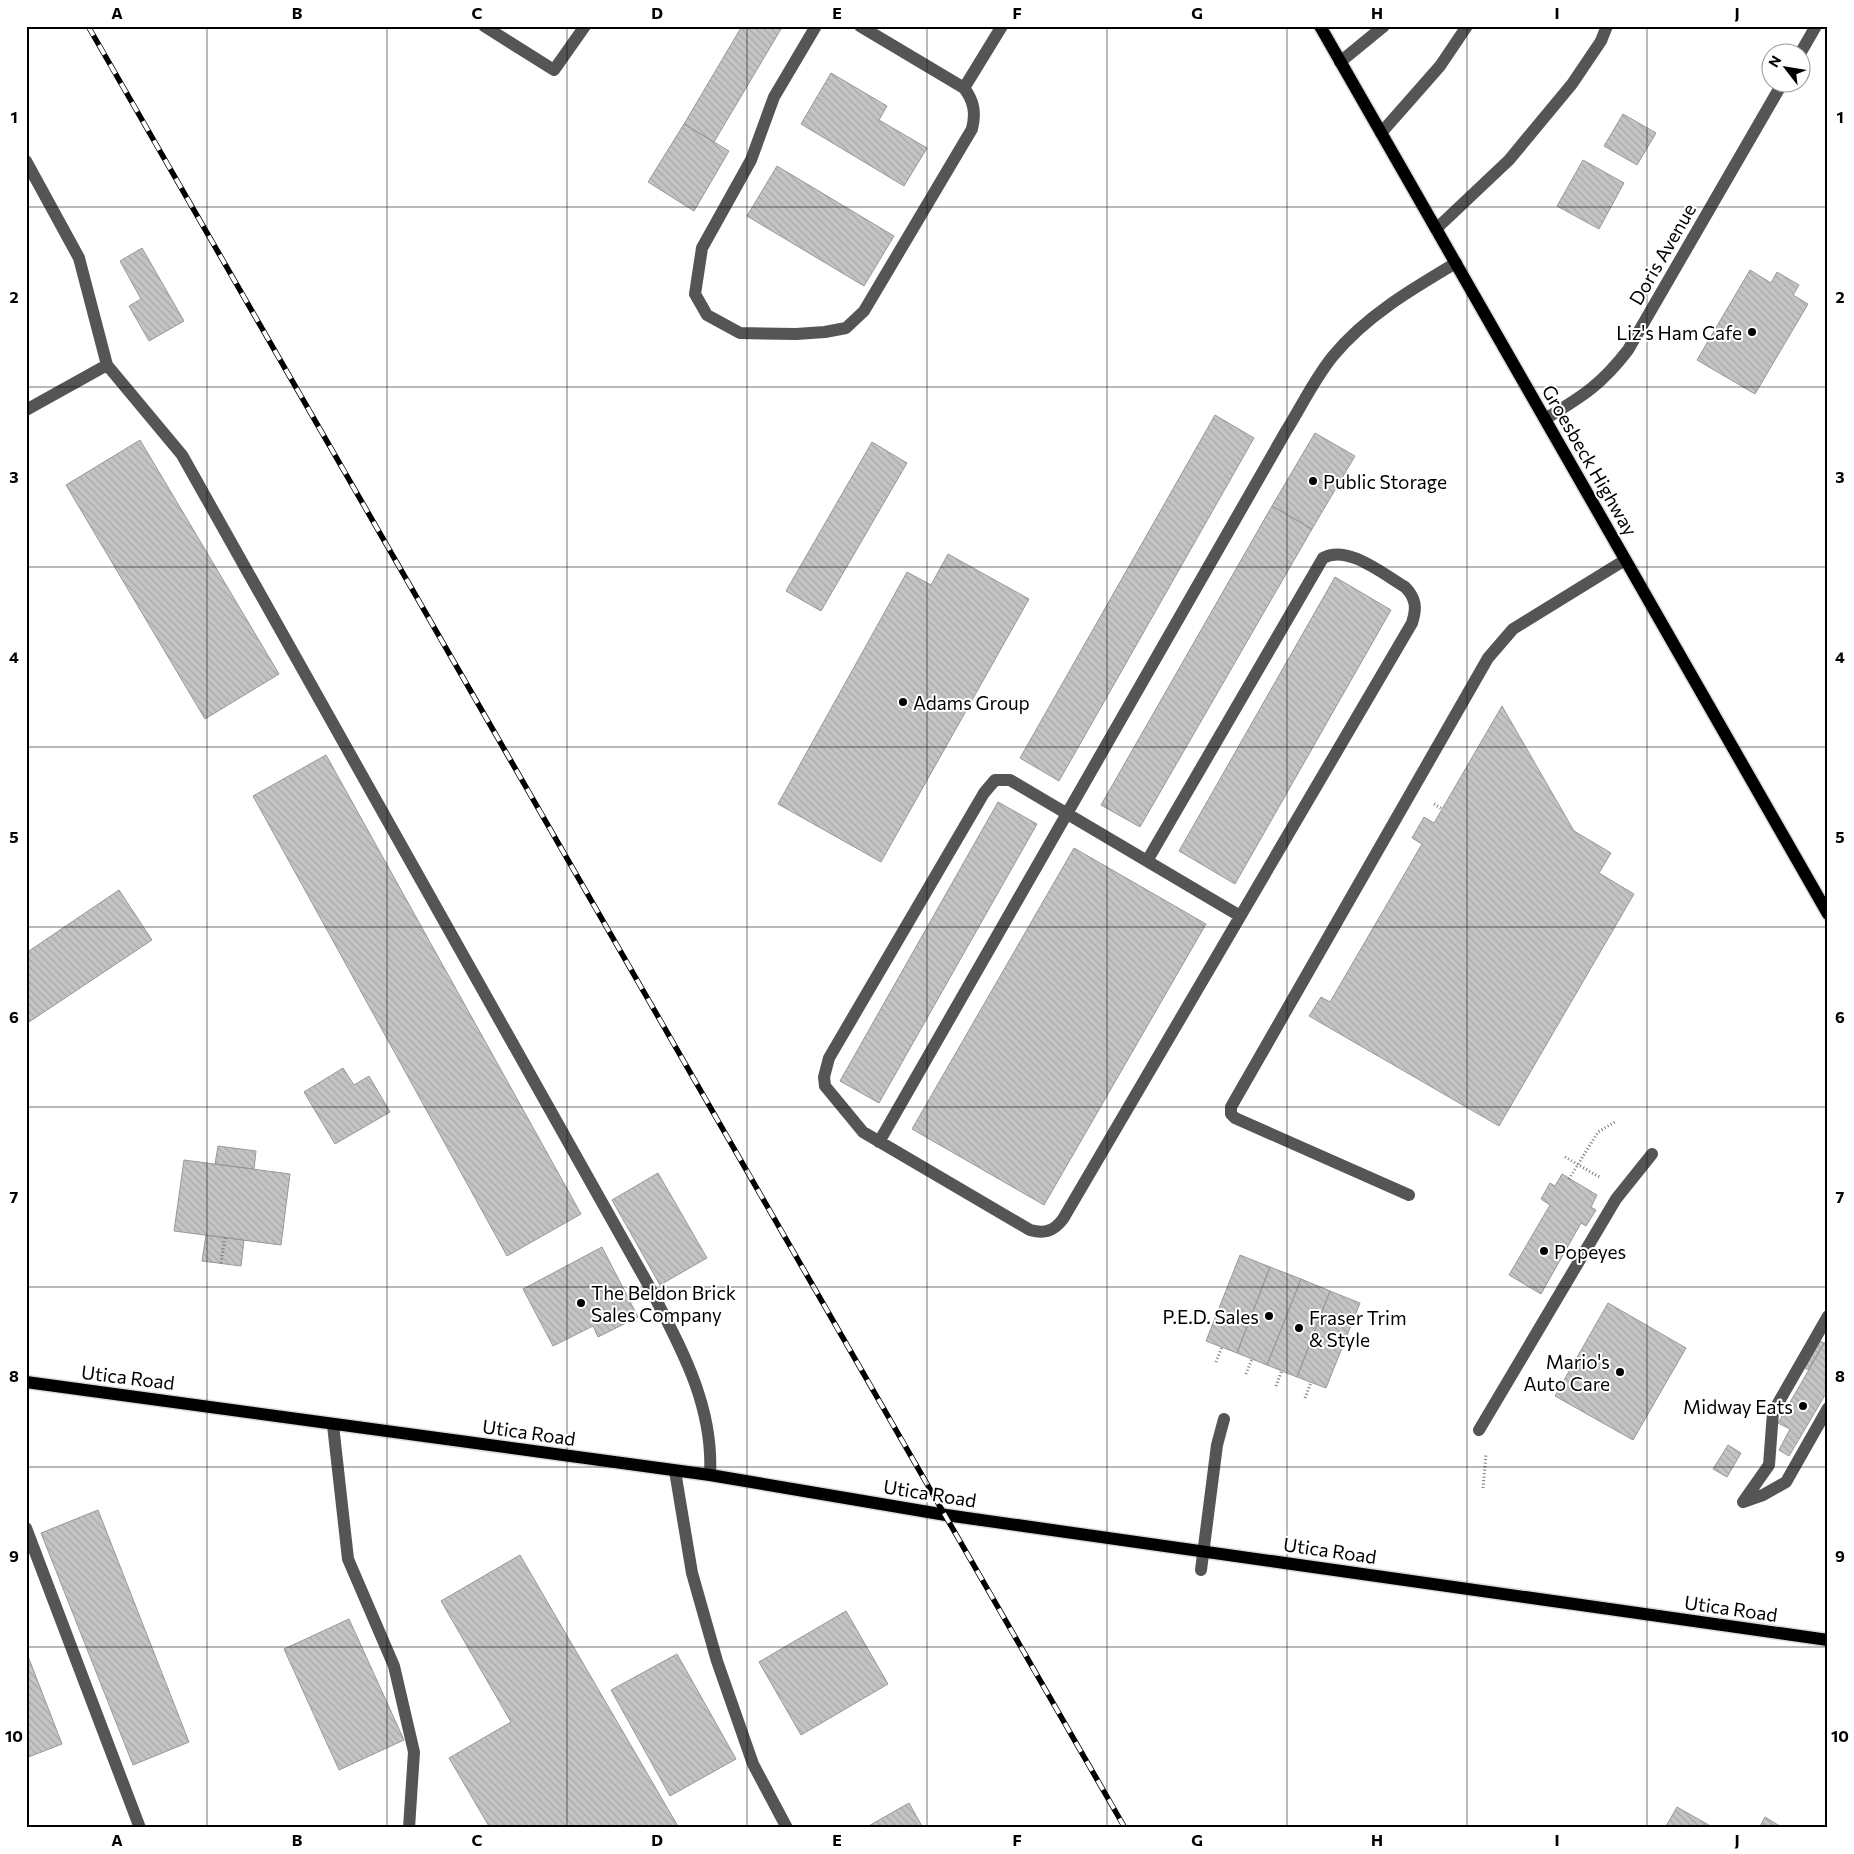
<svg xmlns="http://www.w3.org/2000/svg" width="1854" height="1854" viewBox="0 0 1854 1854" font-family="Commissioner,sans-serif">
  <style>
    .building { fill: url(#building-back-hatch); stroke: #999 }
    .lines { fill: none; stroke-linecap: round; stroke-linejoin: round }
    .major-casing { stroke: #dbdbdb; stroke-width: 15 }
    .path { stroke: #777; stroke-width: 3; stroke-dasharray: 1 2.5; stroke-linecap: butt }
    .minor { stroke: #555; stroke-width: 12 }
    .major { stroke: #000; stroke-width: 12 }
    .rail-casing { stroke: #000; stroke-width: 5.5 }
    .rail { stroke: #fff; stroke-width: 4; stroke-dasharray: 11; stroke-linecap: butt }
    .grid { fill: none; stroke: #000; stroke-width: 1; stroke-opacity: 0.55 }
    .poi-dot { fill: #000; stroke: #fff; stroke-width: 2 }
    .labels { text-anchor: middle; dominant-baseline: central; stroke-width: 4; stroke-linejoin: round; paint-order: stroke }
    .street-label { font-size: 19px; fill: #000; stroke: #fff }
    .poi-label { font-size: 19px; fill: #000; stroke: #fff; text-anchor: start }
    .neatline { fill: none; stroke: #000; stroke-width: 2 }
    .grid-label { font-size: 16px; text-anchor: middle; font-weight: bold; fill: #000 }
  </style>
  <defs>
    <pattern id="building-back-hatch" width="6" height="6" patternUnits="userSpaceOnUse" patternTransform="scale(1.25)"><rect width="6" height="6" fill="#c4c4c4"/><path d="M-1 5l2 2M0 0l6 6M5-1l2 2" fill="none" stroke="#a7a7a7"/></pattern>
  </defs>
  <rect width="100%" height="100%" fill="#fff"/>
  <path class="building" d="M 742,26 L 776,26 L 781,29 L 714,142 L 684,124 Z
    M 831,73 L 887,106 L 879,120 L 927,148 L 904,186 L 801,124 Z
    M 1623,114 L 1656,133 L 1637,165 L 1604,146 Z
    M 684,124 L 729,151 L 694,211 L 648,182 Z
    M 1583,160 L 1624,183 L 1599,229 L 1557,206 Z
    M 777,166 L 894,236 L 864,286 L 747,216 Z
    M 142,248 L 184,321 L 149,341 L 129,306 L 141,299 L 120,261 Z
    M 1750,270 L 1771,283 L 1777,272 L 1799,285 L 1793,295 L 1808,304 L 1755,394 L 1697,360 Z
    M 1215,415 L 1254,438 L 1059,781 L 1020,758 Z
    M 1315,433 L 1355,456 L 1312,529 L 1272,506 Z
    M 140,440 L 279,674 L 205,719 L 66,485 Z
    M 872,442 L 907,463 L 821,611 L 786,591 Z
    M 1272,506 L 1312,529 L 1140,827 L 1101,805 Z
    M 948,554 L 1029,599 L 881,862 L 778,804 L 907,572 L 931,585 Z
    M 1335,577 L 1391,610 L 1235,884 L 1179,851 Z
    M 1502,706 L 1574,831 L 1611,853 L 1599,873 L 1634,894 L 1499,1126 L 1309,1016 L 1321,997 L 1330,1002 L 1422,844 L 1412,838 L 1424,817 L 1434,823 Z
    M 326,755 L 581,1214 L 507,1256 L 253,796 Z
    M 998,802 L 1037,824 L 879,1103 L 840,1081 Z
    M 1074,848 L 1206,924 L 1044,1205 L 912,1129 Z
    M 119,890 L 152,940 L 26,1024 L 26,953 Z
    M 343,1068 L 354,1085 L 369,1076 L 390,1112 L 335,1144 L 304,1092 Z
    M 218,1146 L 256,1151 L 254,1169 L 215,1164 Z
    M 184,1160 L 290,1174 L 281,1245 L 174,1231 Z
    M 658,1173 L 707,1258 L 660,1285 L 612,1200 Z
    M 1562,1174 L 1597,1195 L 1591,1207 L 1596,1210 L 1586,1226 L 1581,1223 L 1541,1294 L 1509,1275 L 1550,1205 L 1541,1199 L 1550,1183 L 1555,1186 Z
    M 206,1235 L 244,1240 L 241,1266 L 202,1261 Z
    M 602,1247 L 638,1317 L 598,1337 L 593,1326 L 553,1346 L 523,1289 Z
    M 1240,1255 L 1270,1267 L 1237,1353 L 1206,1341 Z
    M 1270,1267 L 1301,1279 L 1267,1365 L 1237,1353 Z
    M 1301,1279 L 1330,1291 L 1297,1377 L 1267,1365 Z
    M 1330,1291 L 1360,1303 L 1326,1388 L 1297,1377 Z
    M 1608,1303 L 1686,1348 L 1633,1440 L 1555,1396 Z
    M 1816,1339 L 1824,1343 L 1808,1370 L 1801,1365 Z
    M 1825,1342 L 1828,1344 L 1828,1390 L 1789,1456 L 1779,1450 L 1790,1429 L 1778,1423 Z
    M 1728,1445 L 1741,1453 L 1727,1477 L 1713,1469 Z
    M 98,1510 L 189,1742 L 133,1765 L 41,1533 Z
    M 520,1555 L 679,1828 L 490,1828 L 449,1758 L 511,1722 L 441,1601 Z
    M 846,1611 L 888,1684 L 801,1735 L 759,1662 Z
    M 349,1619 L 404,1740 L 339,1770 L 284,1649 Z
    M 26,1651 L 62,1744 L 26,1758 Z
    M 677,1654 L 736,1759 L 670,1796 L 611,1690 Z
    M 909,1803 L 923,1828 L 865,1828 Z
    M 1677,1807 L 1714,1828 L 1665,1828 Z
    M 1765,1817 L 1783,1828 L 1759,1828 Z"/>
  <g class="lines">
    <g class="major-casing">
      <path id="major" d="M 1320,26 L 1828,914
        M 26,1382 L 710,1475 L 946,1515 L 1828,1640"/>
    </g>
    <path class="path" d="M 1434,804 L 1442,809
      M 1565,1157 L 1601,1178
      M 1569,1179 L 1598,1132 L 1615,1122
      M 221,1263 L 225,1237
      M 1216,1362 L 1222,1347
      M 1246,1374 L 1252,1359
      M 1276,1386 L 1282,1370
      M 1305,1398 L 1311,1382
      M 1483,1488 L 1486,1454"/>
    <path class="minor" d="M 484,26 L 554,70 L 585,26
      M 816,26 L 774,97 L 751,160 L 702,248 L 695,294 L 707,315 L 740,333 L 796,334 L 825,332 L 846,328 L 864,311 L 972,129 C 976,113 974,101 964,88 L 860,26
      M 1801,52 L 1816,26
      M 1340,62 L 1384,26
      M 964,88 L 1002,26
      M 1381,133 L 1440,66 L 1467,26
      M 26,161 L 79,258 L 107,365 L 182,455 L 649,1286 C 680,1346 714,1405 710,1475
      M 1436,229 L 1509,160 L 1572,84 L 1601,41 L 1607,26
      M 26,410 L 107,365
      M 1545,419 C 1583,396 1601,385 1628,350 L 1783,82
      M 1147,861 L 1323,558 C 1347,544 1383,574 1405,587 C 1416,598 1417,608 1412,623 L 1063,1219 C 1054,1231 1045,1234 1030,1230 L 863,1132 L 825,1086 L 824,1077 L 829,1058 L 984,793 L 995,780 L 1010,780 L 1240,916
      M 879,1142 L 1286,431 C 1301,407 1315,378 1333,356 C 1366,316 1412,289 1456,263
      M 1409,1195 L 1235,1118 L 1231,1114 L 1231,1107 L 1488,658 L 1513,629 L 1625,560
      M 333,1425 L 348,1559 L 394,1666 L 414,1752 L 409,1828
      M 1479,1430 L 1616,1199 L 1652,1154
      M 675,1471 L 692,1573 L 717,1661 L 753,1764 L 787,1828
      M 1743,1502 L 1769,1465 L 1773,1412 L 1828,1316
      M 1743,1502 L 1763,1495 L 1786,1482 L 1828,1408
      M 26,1528 L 140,1828
      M 1201,1570 L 1217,1445 L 1224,1419"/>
    <use href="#major" class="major"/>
    <g class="rail-casing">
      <path id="rail" d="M 88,26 L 1125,1828"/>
    </g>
    <use href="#rail" class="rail"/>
  </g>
  <path class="grid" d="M 207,26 L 207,1828M 387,26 L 387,1828M 567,26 L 567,1828M 747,26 L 747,1828M 927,26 L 927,1828M 1107,26 L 1107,1828M 1287,26 L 1287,1828M 1467,26 L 1467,1828M 1647,26 L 1647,1828M 26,207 L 1828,207M 26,387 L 1828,387M 26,567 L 1828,567M 26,747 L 1828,747M 26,927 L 1828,927M 26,1107 L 1828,1107M 26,1287 L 1828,1287M 26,1467 L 1828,1467M 26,1647 L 1828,1647"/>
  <g class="poi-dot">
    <circle cx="1752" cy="332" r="5"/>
    <circle cx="1313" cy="481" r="5"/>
    <circle cx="903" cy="702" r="5"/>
    <circle cx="1544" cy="1251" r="5"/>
    <circle cx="581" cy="1303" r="5"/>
    <circle cx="1269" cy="1316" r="5"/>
    <circle cx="1299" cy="1328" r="5"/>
    <circle cx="1620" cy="1372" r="5"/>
    <circle cx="1803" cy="1406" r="5"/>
  </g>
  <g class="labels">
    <g class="street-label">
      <text transform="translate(1662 254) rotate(-60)">Doris Avenue</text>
      <text transform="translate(1590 460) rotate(60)">Groesbeck Highway</text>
      <text transform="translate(128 1377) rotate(7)">Utica Road</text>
      <text transform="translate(529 1432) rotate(8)">Utica Road</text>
      <text transform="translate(930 1493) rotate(9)">Utica Road</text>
      <text transform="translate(1330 1550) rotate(8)">Utica Road</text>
      <text transform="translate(1731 1608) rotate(8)">Utica Road</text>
    </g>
    <g class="poi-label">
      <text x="1742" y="332" text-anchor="end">Liz's Ham Cafe</text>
      <text x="1323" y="481">Public Storage</text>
      <text x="913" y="702">Adams Group</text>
      <text x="1554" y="1251">Popeyes</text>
      <text x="591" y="1292">The Beldon Brick<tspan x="591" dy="22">Sales Company</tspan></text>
      <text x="1259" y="1316" text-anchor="end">P.E.D. Sales</text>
      <text x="1309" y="1317">Fraser Trim<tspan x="1309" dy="22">&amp; Style</tspan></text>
      <text x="1610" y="1361" text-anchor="end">Mario's<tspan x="1610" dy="22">Auto Care</tspan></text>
      <text x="1793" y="1406" text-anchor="end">Midway Eats</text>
    </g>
  </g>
  <rect width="1854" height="1854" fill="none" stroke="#ffffff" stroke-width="55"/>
  <g transform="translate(1786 68) rotate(301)"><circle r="24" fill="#ffffff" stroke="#999999"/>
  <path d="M0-4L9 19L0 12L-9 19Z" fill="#000000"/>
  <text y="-8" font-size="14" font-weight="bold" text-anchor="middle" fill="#000000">N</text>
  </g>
  <rect x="28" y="28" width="1798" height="1798" class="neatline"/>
  <g class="grid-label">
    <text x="117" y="19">A</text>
    <text x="297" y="19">B</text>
    <text x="477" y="19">C</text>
    <text x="657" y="19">D</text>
    <text x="837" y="19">E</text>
    <text x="1017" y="19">F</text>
    <text x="1197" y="19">G</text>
    <text x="1377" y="19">H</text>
    <text x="1557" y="19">I</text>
    <text x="1737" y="19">J</text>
    <text x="14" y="123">1</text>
    <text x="1840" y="123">1</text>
    <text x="14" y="303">2</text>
    <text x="1840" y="303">2</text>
    <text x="14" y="483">3</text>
    <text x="1840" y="483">3</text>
    <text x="14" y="663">4</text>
    <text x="1840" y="663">4</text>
    <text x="14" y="843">5</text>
    <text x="1840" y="843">5</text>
    <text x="14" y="1023">6</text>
    <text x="1840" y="1023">6</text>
    <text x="14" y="1203">7</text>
    <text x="1840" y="1203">7</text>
    <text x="14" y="1382">8</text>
    <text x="1840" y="1382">8</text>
    <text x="14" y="1562">9</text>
    <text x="1840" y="1562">9</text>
    <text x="14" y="1742">10</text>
    <text x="1840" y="1742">10</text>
    <text x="117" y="1846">A</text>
    <text x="297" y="1846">B</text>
    <text x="477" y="1846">C</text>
    <text x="657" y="1846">D</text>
    <text x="837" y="1846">E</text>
    <text x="1017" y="1846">F</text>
    <text x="1197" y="1846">G</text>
    <text x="1377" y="1846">H</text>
    <text x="1557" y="1846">I</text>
    <text x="1737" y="1846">J</text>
  </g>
</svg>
